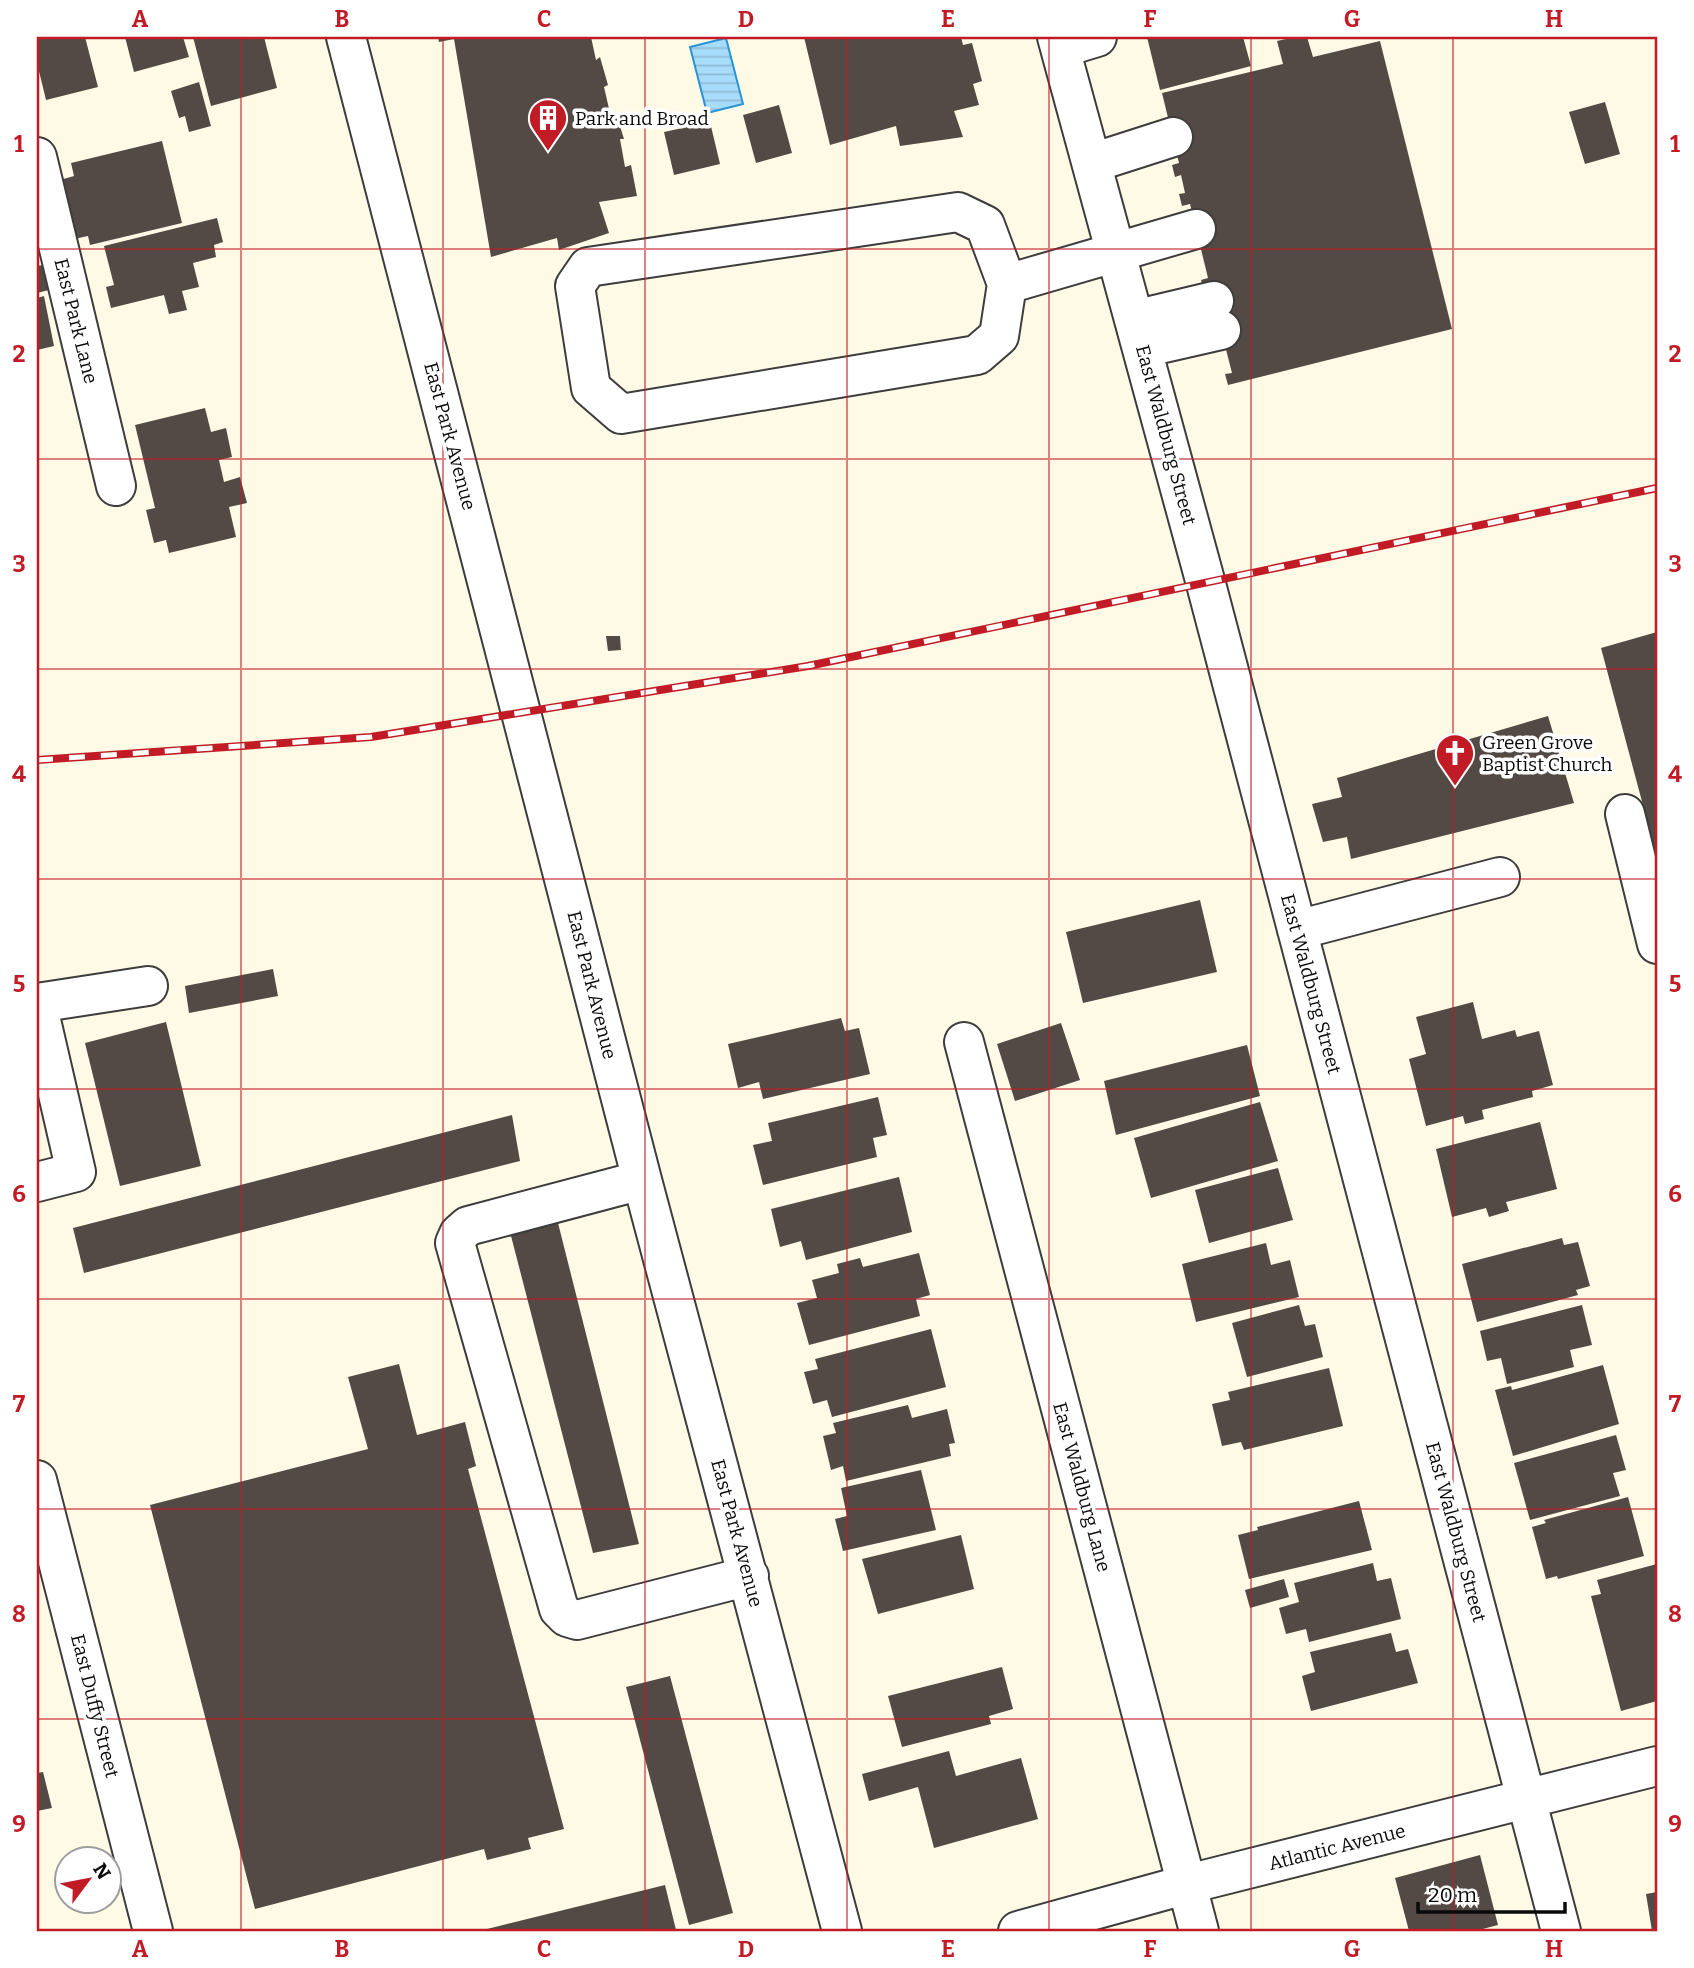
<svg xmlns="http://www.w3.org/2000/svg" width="1694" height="1968" viewBox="0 0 1694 1968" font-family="Bitter,serif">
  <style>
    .water { fill: url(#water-rules); stroke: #2a93d5; stroke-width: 2 }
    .building { fill: #534a45 }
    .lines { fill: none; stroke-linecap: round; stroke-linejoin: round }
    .minor-casing { stroke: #3d3d3d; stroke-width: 42 }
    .minor { stroke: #fff; stroke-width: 38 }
    .rail-casing { stroke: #c11b25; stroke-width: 8 }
    .rail { stroke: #fff; stroke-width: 5; stroke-dasharray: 16; stroke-linecap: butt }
    .grid { fill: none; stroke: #c11b25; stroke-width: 2; stroke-opacity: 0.55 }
    .labels { text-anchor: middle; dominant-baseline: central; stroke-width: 7; stroke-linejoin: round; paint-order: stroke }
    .poi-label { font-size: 19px; fill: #0a0a0a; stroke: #fff; text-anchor: start }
    .street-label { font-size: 19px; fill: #0a0a0a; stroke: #fff }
    .neatline { fill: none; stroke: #c11b25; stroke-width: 2.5 }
    .grid-label { font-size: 23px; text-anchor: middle; font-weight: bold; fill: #c11b25 }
  </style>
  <defs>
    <pattern id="water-rules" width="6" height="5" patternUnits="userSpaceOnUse" patternTransform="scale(1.75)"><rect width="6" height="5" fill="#a7dcfa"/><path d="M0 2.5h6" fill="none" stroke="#8ebbd5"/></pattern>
  </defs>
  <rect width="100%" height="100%" fill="#fffae6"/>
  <path class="water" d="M 726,38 L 743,104 L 707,113 L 690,47 Z"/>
  <path class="building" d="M 37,37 L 85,37 L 98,87 L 46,100 L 37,63 Z
    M 125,37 L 183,37 L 189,57 L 134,72 Z
    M 193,37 L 264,37 L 277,88 L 211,106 Z
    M 438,37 L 591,37 L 596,60 L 600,57 L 608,85 L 604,87 L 610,113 L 616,113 L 624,139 L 620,139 L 625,167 L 631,165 L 637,196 L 599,202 L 609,233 L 559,250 L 557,238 L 491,257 L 454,39 L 439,42 Z
    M 804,37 L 961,37 L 963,45 L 972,43 L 982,81 L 973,84 L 979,105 L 954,111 L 963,137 L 900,146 L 896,126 L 830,145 Z
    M 1147,37 L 1243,37 L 1251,66 L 1160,90 Z
    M 1295,37 L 1307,37 L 1313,57 L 1380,41 L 1452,329 L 1228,385 L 1225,374 L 1232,373 L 1221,330 L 1204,291 L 1201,280 L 1208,278 L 1190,204 L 1182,206 L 1179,194 L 1185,193 L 1181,175 L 1175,177 L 1172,165 L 1179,163 L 1162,93 L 1283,64 L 1277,41 Z
    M 199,82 L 211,126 L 189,132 L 185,116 L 179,118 L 171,91 Z
    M 1605,102 L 1620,154 L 1585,164 L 1569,112 Z
    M 779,105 L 792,153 L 756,163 L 743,115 Z
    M 710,122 L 720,164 L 674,175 L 664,132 Z
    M 162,141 L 182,223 L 90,245 L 88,236 L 74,239 L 60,180 L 74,176 L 71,163 Z
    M 217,218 L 223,242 L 214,245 L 216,257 L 193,263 L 199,287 L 182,291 L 187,310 L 169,314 L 164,295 L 111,308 L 106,287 L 114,285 L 104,246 Z
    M 43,265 L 49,290 L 37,293 L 37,266 Z
    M 44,296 L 54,346 L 37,350 L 37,298 Z
    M 205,408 L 211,432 L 226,428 L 232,457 L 219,460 L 224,482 L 240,477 L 247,503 L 229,507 L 236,537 L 169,553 L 166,540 L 154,543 L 146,510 L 155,508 L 135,425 Z
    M 1657,632 L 1657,853 L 1656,854 L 1601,648 Z
    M 606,636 L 620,636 L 621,650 L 608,651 Z
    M 1548,716 L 1574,803 L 1351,859 L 1347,837 L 1323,842 L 1312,804 L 1342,797 L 1337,778 Z
    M 1200,900 L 1217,972 L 1083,1003 L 1066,932 Z
    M 273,969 L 278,996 L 189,1013 L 185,986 Z
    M 1473,1002 L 1482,1039 L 1515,1030 L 1517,1037 L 1539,1031 L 1553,1085 L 1532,1091 L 1533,1097 L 1482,1110 L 1484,1119 L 1465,1124 L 1463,1116 L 1426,1126 L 1409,1059 L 1426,1054 L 1416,1017 Z
    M 841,1018 L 845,1031 L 859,1028 L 870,1074 L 763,1099 L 759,1082 L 738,1088 L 728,1044 Z
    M 166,1022 L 201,1166 L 120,1186 L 85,1043 Z
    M 1061,1023 L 1080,1080 L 1015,1101 L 997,1044 Z
    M 1247,1045 L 1260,1096 L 1116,1135 L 1104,1081 Z
    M 878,1097 L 887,1135 L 873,1138 L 877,1157 L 763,1185 L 753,1145 L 772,1141 L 768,1123 Z
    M 1260,1102 L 1278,1161 L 1151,1198 L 1134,1138 Z
    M 512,1115 L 520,1161 L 84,1273 L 73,1228 Z
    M 1540,1122 L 1557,1189 L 1506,1202 L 1509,1211 L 1489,1217 L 1486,1208 L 1452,1217 L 1436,1149 Z
    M 1278,1168 L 1293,1220 L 1209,1243 L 1195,1190 Z
    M 899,1177 L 912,1232 L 806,1260 L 801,1241 L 780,1247 L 771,1209 Z
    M 557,1219 L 639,1544 L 593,1553 L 510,1232 Z
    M 1562,1238 L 1564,1245 L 1578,1242 L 1590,1286 L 1576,1290 L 1578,1295 L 1477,1322 L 1462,1264 Z
    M 1266,1243 L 1271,1265 L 1290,1260 L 1299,1297 L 1196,1322 L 1182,1264 Z
    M 919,1253 L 930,1295 L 916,1299 L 920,1316 L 809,1345 L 797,1303 L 817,1298 L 812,1280 L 839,1273 L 837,1264 L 860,1258 L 863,1267 Z
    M 1299,1305 L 1305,1326 L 1315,1324 L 1323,1357 L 1247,1377 L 1232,1323 Z
    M 1582,1305 L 1592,1345 L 1570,1350 L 1574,1367 L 1507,1384 L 1501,1358 L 1487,1361 L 1480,1331 Z
    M 931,1329 L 946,1387 L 832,1417 L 827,1400 L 813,1404 L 804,1372 L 818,1369 L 815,1359 Z
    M 399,1364 L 417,1435 L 465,1422 L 476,1466 L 468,1469 L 564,1829 L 528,1838 L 531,1849 L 487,1860 L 484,1849 L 255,1909 L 150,1505 L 368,1449 L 348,1377 Z
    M 1603,1365 L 1619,1424 L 1513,1456 L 1495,1390 L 1511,1386 L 1512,1390 Z
    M 1329,1368 L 1343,1426 L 1244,1450 L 1241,1442 L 1222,1446 L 1212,1404 L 1230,1400 L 1228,1392 Z
    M 908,1405 L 912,1418 L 947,1409 L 955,1443 L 949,1444 L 951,1456 L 846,1481 L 843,1466 L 831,1470 L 823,1436 L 836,1433 L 833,1423 Z
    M 1616,1435 L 1626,1470 L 1613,1473 L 1620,1496 L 1530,1520 L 1514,1463 Z
    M 921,1470 L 936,1530 L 843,1551 L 835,1519 L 847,1516 L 841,1488 Z
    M 1628,1497 L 1644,1556 L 1558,1579 L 1557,1576 L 1546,1579 L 1532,1527 L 1546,1523 L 1544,1520 Z
    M 1359,1501 L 1372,1550 L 1249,1579 L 1238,1535 L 1258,1530 L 1257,1527 Z
    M 961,1535 L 974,1589 L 878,1614 L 862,1559 Z
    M 1373,1563 L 1377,1581 L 1391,1578 L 1401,1619 L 1309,1642 L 1306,1629 L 1286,1634 L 1279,1608 L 1299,1602 L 1294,1583 Z
    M 1657,1564 L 1657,1701 L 1621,1711 L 1591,1596 L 1601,1594 L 1597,1580 Z
    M 1284,1579 L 1289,1597 L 1250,1608 L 1245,1590 Z
    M 1391,1633 L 1396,1652 L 1408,1649 L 1418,1683 L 1311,1711 L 1302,1676 L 1315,1672 L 1310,1652 Z
    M 1002,1667 L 1013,1709 L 989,1716 L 991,1724 L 902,1747 L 888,1696 Z
    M 670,1676 L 733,1913 L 689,1925 L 626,1687 Z
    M 949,1751 L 956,1776 L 1021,1758 L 1038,1819 L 934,1848 L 918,1787 L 869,1801 L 862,1774 Z
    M 43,1772 L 52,1808 L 37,1811 L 37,1773 Z
    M 1480,1855 L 1498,1925 L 1475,1931 L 1409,1931 L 1395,1878 Z
    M 665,1885 L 676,1930 L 483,1931 L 483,1930 Z
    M 1657,1892 L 1657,1931 L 1652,1931 L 1646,1894 Z"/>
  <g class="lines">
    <g class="minor-casing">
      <path id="minor" d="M 346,37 L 642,1180 L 842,1931
        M 1057,37 L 1206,584 L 1561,1931
        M 1061,48 L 1097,37
        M 37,157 L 116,486
        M 1092,163 L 1173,137
        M 1007,284 L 999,336 L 977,355 L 621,414 L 591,388 L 575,286 L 588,267 L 958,212 L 985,225 L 1007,284 L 1196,229
        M 1134,320 L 1214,301
        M 1142,348 L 1221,330
        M 1625,814 L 1657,944
        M 1297,930 L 1500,877
        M 964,1042 L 1199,1931
        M 642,1180 L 468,1226 L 459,1234 L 455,1243 L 559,1609 L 567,1617 L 577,1620 L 749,1576
        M 37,1182 L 76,1172 L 37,1003 L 148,986
        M 37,1480 L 153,1931
        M 1018,1931 L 1188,1884 L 1657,1766"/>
    </g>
    <use href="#minor" class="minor"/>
    <g class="rail-casing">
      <path id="rail" d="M 37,760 L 371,737 L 808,666 L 1657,488"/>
    </g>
    <use href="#rail" class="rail"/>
  </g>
  <path class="grid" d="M 241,37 L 241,1931M 443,37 L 443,1931M 645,37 L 645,1931M 847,37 L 847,1931M 1049,37 L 1049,1931M 1251,37 L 1251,1931M 1453,37 L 1453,1931M 37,249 L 1657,249M 37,459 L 1657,459M 37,669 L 1657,669M 37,879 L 1657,879M 37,1089 L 1657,1089M 37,1299 L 1657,1299M 37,1509 L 1657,1509M 37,1719 L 1657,1719"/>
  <defs>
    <g id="building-pin" transform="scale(2.0125)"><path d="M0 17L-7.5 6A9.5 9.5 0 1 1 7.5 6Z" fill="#c11b25" stroke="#fff"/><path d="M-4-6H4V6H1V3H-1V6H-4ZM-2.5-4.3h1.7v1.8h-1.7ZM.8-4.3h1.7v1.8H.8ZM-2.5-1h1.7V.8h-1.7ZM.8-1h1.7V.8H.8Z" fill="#fff"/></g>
    <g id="church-pin" transform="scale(2.0125)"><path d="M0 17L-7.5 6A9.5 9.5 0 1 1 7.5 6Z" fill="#c11b25" stroke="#fff"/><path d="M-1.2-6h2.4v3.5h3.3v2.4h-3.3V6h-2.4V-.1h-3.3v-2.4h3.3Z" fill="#fff"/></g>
  </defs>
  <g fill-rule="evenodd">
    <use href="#building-pin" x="548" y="118"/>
    <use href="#church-pin" x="1455" y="753"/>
  </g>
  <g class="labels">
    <g class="poi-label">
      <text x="575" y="118">Park and Broad</text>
      <text x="1482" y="742">Green Grove<tspan x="1482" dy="22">Baptist Church</tspan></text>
    </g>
    <g class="street-label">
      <text transform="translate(76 321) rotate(76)">East Park Lane</text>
      <text transform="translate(1166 435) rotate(75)">East Waldburg Street</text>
      <text transform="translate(450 436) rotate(75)">East Park Avenue</text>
      <text transform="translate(1311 984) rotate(75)">East Waldburg Street</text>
      <text transform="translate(592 985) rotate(76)">East Park Avenue</text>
      <text transform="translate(1082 1487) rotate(75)">East Waldburg Lane</text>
      <text transform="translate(1456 1532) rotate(75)">East Waldburg Street</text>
      <text transform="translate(737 1533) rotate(75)">East Park Avenue</text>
      <text transform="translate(95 1706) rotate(76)">East Duffy Street</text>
      <text transform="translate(1337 1847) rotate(-14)">Atlantic Avenue</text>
    </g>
  </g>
  <rect width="1694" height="1968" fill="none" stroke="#ffffff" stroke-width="77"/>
  <g transform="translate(88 1880) rotate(58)"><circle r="33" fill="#ffffff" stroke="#9d9d9d" stroke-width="2"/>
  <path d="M0-5L12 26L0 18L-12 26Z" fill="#c11b25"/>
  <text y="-10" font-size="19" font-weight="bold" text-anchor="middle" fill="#0a0a0a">N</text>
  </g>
  <path d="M1418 1902v10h147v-10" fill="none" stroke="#0a0a0a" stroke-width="3.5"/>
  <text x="1428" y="1902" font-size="21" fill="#0a0a0a" stroke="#ffffff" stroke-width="5" paint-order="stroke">20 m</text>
  <rect x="38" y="38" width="1618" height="1892" class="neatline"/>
  <g class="grid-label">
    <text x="140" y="27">A</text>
    <text x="342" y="27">B</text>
    <text x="544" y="27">C</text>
    <text x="746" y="27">D</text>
    <text x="948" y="27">E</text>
    <text x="1150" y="27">F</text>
    <text x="1352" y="27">G</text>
    <text x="1554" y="27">H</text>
    <text x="19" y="152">1</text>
    <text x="1675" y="152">1</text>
    <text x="19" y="362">2</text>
    <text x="1675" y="362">2</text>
    <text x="19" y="572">3</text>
    <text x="1675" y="572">3</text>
    <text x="19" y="782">4</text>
    <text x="1675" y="782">4</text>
    <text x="19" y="992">5</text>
    <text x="1675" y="992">5</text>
    <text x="19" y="1202">6</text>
    <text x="1675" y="1202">6</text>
    <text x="19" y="1412">7</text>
    <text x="1675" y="1412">7</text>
    <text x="19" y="1622">8</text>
    <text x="1675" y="1622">8</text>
    <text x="19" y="1832">9</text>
    <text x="1675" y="1832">9</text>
    <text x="140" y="1957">A</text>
    <text x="342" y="1957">B</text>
    <text x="544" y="1957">C</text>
    <text x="746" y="1957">D</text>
    <text x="948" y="1957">E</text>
    <text x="1150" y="1957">F</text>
    <text x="1352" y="1957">G</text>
    <text x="1554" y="1957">H</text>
  </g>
</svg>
